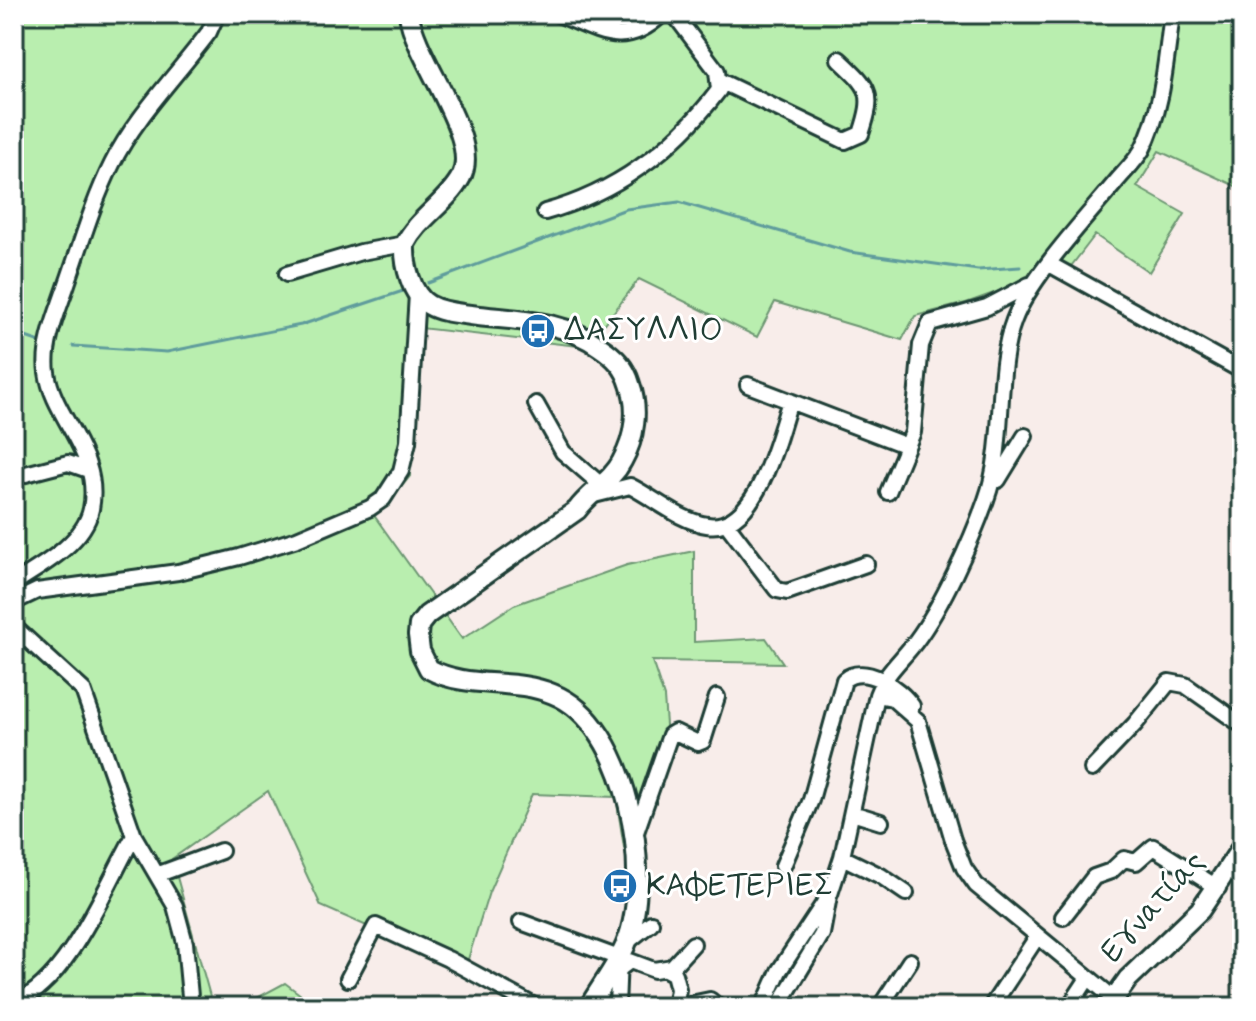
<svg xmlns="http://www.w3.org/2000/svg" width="1256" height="1021" viewBox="0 0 1256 1021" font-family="Mynerve,sans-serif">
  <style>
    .green { fill: #b9eeaf; stroke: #6c9672; stroke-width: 2 }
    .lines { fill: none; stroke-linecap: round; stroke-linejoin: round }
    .stream { stroke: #5f9c9c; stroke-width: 3 }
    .street-casing { stroke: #1f3d34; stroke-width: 20 }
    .secondary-casing { stroke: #1f3d34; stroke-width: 24 }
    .street { stroke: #fff; stroke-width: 14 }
    .secondary { stroke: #fff; stroke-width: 18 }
    .labels { text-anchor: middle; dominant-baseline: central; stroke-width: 6; stroke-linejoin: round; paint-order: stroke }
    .poi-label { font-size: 32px; fill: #1f3d34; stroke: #fff; text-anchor: start }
    .street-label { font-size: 32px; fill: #1f3d34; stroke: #fff }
  </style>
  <rect width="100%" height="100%" fill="#f8edea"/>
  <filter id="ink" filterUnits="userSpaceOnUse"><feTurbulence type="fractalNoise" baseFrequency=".0125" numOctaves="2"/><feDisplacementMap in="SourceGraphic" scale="16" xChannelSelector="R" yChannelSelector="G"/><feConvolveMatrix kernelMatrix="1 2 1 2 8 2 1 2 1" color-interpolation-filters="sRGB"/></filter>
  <g filter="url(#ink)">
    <path class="green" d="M 14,14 L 1242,14 L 1242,189 L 1159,151 L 1137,187 L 1185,214 L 1149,272 L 1095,235 L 1072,265 L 966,303 L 915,316 L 902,340 L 775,302 L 757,337 L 639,279 L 587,347 L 421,328 L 410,476 L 388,504 L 373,514 L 462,639 L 514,605 L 627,565 L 694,551 L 694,642 L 766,638 L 783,663 L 652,661 L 664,697 L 668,753 L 641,840 L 624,847 L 616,797 L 532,794 L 489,892 L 465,969 L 321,906 L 268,791 L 172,859 L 213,1007 L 14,1007 Z
      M 285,983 L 317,1007 L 240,1007 Z"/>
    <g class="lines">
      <path class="stream" d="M 428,283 L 626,209 L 679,202 L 850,252 L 978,270 L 1020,267
        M 14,333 L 40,342
        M 73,346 L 167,352 L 301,325 L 406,290"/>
      <g class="street-casing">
        <path id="street" d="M 558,14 C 600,31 625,50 662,14
          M 720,81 L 845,141 L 861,134 C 875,92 870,88 839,59
          M 545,212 C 617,192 674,149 719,90 L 717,71 L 674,14
          M 1051,265 L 1242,371
          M 287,274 L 361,252 L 405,244
          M 748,385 L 907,446
          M 536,404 L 563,452 L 600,484
          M 14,477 L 68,463 L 88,470
          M 998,480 L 1025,436
          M 888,492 L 913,432 L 921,345 L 930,323 L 987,307 L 1029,285
          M 590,496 L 630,486 C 654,498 680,521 707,525 C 757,533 778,437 790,401
          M 726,523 L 777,590 L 787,592 L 866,564
          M 14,583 C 41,566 84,543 91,509 C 102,453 53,418 47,372 C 43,344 58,311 67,284 C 81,244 93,202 112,164 C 135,117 177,75 209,32 L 217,14
          M 14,602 L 37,591 L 178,572 L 239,557 L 297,539 L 370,508 L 383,499 L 401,471 L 408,442 L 417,294
          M 14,627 L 83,690 L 134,836 L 175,906 L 185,943 L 191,1007
          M 877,695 C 885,673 902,660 916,641 C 942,606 971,542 986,500 C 1007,442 994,372 1014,320 C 1029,279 1086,218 1115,183 C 1123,173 1135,162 1142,150 C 1163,110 1166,58 1172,14
          M 1092,769 L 1135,724 L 1169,682 L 1185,685 L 1242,725
          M 852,813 L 881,822
          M 634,838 L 670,735 L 675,732 L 698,743 L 703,741 L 717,697
          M 842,857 L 881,876 L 906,893
          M 783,866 L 811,800 L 844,680 C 864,663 900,688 912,706
          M 159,874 L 221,851
          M 1063,917 L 1094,877 L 1111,871 L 1124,859 L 1136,862 L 1153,847 L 1218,888
          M 521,922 L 619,958 L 617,1007
          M 626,943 L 651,923
          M 665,969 L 674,974 L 678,989 L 676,1002 L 681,1006 L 710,1000 L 718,1007
          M 614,973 L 630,961 L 654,970 L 672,967 L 693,944
          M 348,979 L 376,926 L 448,959 L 536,1007
          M 14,1003 C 68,983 106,885 134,836
          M 763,1007 L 779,971 L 830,894 L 842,857 L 877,695 L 892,698 L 918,721 L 953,840 L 964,868 L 976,885 L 1112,997
          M 778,1007 L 822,934 L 829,896
          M 880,1007 L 910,961
          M 991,1007 L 1037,937
          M 1069,1007 L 1088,978"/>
      </g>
      <g class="secondary-casing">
        <path id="secondary" d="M 409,14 C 414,58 482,138 461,177 C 447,203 418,218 405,244 C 404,264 411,295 429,305 C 441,312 457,313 471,315 C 516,321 562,319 600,347 C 615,357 625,367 630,384 C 639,409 635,438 622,461 C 612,481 590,492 577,510 L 427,615 L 419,625 L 418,635 L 420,651 L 429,669 C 468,690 512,677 553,694 C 629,724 654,876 626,944 C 617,966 601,986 589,1007
          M 1108,1007 L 1128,979 L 1200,910 L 1242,847"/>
      </g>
      <use href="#street" class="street"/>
      <use href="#secondary" class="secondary"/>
    </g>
  </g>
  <defs>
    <g id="bus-disc" transform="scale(1.8)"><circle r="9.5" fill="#1f6fb2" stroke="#fff"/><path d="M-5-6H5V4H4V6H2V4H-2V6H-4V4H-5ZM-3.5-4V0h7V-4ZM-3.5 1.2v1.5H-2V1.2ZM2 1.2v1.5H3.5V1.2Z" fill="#fff"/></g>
  </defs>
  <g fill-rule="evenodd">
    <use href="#bus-disc" x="538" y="331"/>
    <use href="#bus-disc" x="620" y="886"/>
  </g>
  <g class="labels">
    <g class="poi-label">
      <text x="564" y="331">ΔΑΣΥΛΛΙΟ</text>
      <text x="646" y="886">ΚΑΦΕΤΕΡΙΕΣ</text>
    </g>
    <g class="street-label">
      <text transform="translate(1153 907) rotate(-48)">Εγνατίας</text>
    </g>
  </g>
  <rect width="1256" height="1021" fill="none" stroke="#fff" stroke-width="48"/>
  <rect x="24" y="24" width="1208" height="973" fill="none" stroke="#1f3d34" stroke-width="3" filter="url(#ink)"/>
</svg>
